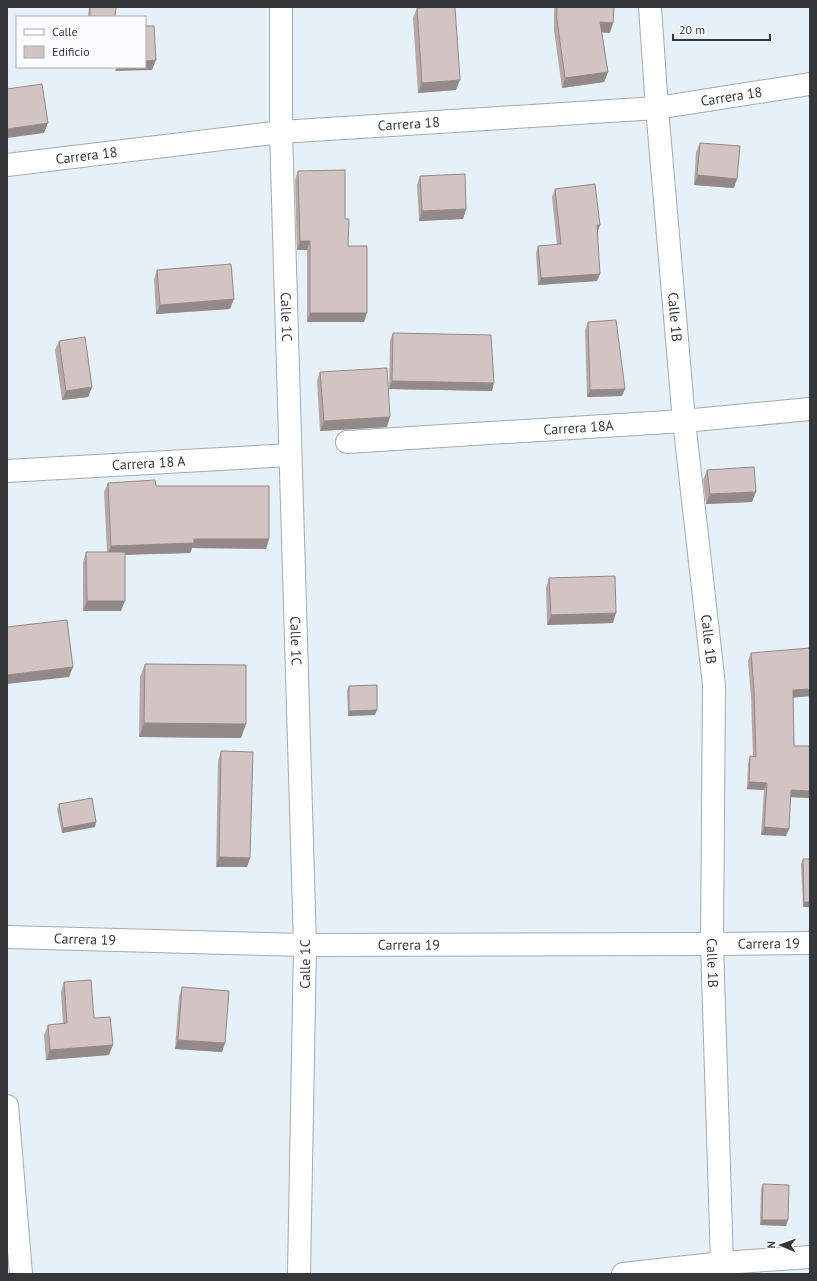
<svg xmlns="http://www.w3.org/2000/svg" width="817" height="1281" viewBox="0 0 817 1281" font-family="'PT Sans',sans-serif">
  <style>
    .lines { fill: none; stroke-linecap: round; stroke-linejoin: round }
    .street-casing { stroke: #a1abb2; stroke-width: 24 }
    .street { stroke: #fff; stroke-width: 22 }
    .wall { fill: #b5a9a7 }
    .shaded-wall { fill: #938988 }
    .building { fill: #d2c4c2; stroke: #938988 }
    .labels { text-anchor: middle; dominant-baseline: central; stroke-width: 3.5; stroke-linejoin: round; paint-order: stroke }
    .street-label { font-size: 14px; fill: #34383b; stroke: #fafcfd }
  </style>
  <rect width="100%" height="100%" fill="#e5f0f8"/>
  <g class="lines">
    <g class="street-casing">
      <g id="street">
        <path id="s1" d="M 281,7 L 281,132 L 305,945 L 299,1274"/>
        <path id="s2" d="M 650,7 L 657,108 L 684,421 L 714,685 L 712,944 L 722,1263 L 724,1274"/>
        <path id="s3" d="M 7,165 L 281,132 L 657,108 L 810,84"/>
        <path id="s4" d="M 347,442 L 684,421 L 810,409"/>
        <path id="s5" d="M 7,471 L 290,455"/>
        <path id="s6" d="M 7,937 L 305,945 L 712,944 L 810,943"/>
        <path d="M 7,1106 L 21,1274"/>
        <path d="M 623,1274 L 722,1263 L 810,1257"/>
      </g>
    </g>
    <use href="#street" class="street"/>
  </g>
  <path class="wall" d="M 89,7 L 116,7 L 115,17 L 88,17 Z
    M 555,7 L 614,7 L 610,33 L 602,32 L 608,72 L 604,82 L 562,88 L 554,30 L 554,9 Z
    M 417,8 L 456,90 L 418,93 L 413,18 Z
    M 700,143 L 734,188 L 694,185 L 696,152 Z
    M 298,171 L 345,219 L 348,246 L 364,322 L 307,322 L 307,250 L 297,250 L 295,180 Z
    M 420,176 L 466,209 L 463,219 L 419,221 L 417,185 Z
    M 555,189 L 600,225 L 598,232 L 597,281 L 538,285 L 536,253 L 538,246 L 557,245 L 552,197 Z
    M 157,270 L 230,309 L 156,314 L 154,279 Z
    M 588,322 L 622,396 L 587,397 L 585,330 Z
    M 393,333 L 492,391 L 389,389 L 390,341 Z
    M 59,341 L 92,387 L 88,397 L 62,400 L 55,350 Z
    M 320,372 L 387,427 L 320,431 L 317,381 Z
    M 707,470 L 752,502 L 706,504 L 703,480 Z
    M 108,483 L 156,486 L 269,539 L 266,549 L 192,548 L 190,553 L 125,555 L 121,611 L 83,611 L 83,562 L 86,552 L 107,552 L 104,492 Z
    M 549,578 L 613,623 L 547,625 L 546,588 Z
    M 810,648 L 810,696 L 793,697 L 794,746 L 810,746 L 810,798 L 791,797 L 786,836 L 761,835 L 764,790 L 747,789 L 748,764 L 750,756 L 753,757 L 751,697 L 748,661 L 751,653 Z
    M 145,664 L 241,738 L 139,737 L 140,677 Z
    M 349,686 L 375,715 L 348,716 L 347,691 Z
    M 221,751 L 250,858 L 247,867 L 216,867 L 218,761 Z
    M 59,804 L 96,822 L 95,827 L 62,833 L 57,809 Z
    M 803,859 L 810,907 L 803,907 L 801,864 Z
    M 64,982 L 94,1018 L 109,1055 L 46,1060 L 44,1035 L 48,1025 L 63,1024 L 61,992 Z
    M 182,987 L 225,1043 L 222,1052 L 175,1049 L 179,997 Z
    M 763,1184 L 786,1226 L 760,1225 L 761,1189 Z"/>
  <path class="shaded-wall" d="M 600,22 L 613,23 L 610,33 L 596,32 Z
    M 156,60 L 152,70 L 115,71 L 117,67 L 145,67 L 145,61 Z
    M 608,72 L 604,82 L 562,88 L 565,78 Z
    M 460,80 L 456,90 L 418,93 L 422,83 Z
    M 48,123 L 44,133 L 7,138 L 7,129 Z
    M 697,175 L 737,179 L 734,188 L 694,185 Z
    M 466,209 L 463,219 L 419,221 L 422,211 Z
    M 597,225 L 600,225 L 597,232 Z
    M 300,241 L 310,241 L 307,250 L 297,250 Z
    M 600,274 L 597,281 L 538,285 L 541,278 Z
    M 234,299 L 230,309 L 156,314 L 160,305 Z
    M 310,313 L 367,313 L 364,322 L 307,322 Z
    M 392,381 L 494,383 L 492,391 L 389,389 Z
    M 92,387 L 88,397 L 62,400 L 66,391 Z
    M 625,389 L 622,396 L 587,397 L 590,390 Z
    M 390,417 L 387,427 L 320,431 L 324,421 Z
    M 756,492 L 752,502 L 706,504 L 710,494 Z
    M 194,539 L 269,539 L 266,549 L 192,548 L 190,553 L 107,555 L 111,546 Z
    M 87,601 L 125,601 L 121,611 L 83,611 Z
    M 616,613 L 613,623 L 547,625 L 551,615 Z
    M 73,667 L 69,677 L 7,684 L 7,675 Z
    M 810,689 L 810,696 L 791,698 L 793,690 Z
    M 377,710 L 375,715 L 348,716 L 349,711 Z
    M 144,723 L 246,724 L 241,738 L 139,737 Z
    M 749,782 L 767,783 L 764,790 L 747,789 Z
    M 791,790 L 810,791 L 810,798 L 788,797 Z
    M 96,822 L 95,827 L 62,833 L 63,828 Z
    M 764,827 L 789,829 L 786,836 L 761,835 Z
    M 219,857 L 250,858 L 247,867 L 216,867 Z
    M 804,902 L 810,902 L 810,907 L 803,907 Z
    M 178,1040 L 225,1043 L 222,1052 L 175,1049 Z
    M 113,1045 L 109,1055 L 46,1060 L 50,1050 Z
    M 762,1220 L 788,1220 L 786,1226 L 760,1225 Z"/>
  <path class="building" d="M 90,7 L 116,7 L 115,17 L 90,17 Z
    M 433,7 L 455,7 L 460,80 L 422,83 L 417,8 Z
    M 557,7 L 614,7 L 613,23 L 600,22 L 608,72 L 565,78 L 557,20 Z
    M 145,26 L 154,26 L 156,60 L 145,61 Z
    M 42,84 L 48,123 L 7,129 L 7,89 Z
    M 700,143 L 740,146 L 737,179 L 697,175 Z
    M 345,170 L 345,219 L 349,219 L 348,246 L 367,246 L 367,313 L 310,313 L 310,241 L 300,241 L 298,171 Z
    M 465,174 L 466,209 L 422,211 L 420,176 Z
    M 595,184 L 600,225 L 597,225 L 600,274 L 541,278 L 538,246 L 561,244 L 555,189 Z
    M 231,264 L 234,299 L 160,305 L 157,270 Z
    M 616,320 L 625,389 L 590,390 L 588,322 Z
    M 393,333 L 491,335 L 494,383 L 392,381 Z
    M 85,337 L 92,387 L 66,391 L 59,341 Z
    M 387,368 L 390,417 L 324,421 L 320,372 Z
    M 754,467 L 756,492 L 710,494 L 707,470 Z
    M 155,480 L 156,486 L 269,486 L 269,539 L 194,539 L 194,543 L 111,546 L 108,483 Z
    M 86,552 L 125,552 L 125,601 L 87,601 Z
    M 615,576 L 616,613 L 551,615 L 549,578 Z
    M 67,620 L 73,667 L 7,675 L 7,627 Z
    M 810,648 L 810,689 L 793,690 L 794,746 L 810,746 L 810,791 L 791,790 L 789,829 L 764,827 L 767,783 L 749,782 L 750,756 L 756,757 L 754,689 L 751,653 Z
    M 145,664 L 246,665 L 246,724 L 144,723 Z
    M 377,685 L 377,710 L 349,711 L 349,686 Z
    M 221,751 L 253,752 L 250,858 L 219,857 Z
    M 92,798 L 96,822 L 63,828 L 59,804 Z
    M 803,859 L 810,859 L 810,902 L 804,902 Z
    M 91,980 L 94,1018 L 110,1017 L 113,1045 L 50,1050 L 48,1025 L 67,1023 L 64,982 Z
    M 182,987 L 229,991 L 225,1043 L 178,1040 Z
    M 763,1184 L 789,1185 L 788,1220 L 762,1220 Z"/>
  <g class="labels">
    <g class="street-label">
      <text stroke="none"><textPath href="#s3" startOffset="728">Carrera 18</textPath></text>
      <text stroke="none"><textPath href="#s3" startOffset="404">Carrera 18</textPath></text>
      <text stroke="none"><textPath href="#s3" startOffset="80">Carrera 18</textPath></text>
      <text stroke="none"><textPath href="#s1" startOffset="310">Calle 1C</textPath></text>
      <text stroke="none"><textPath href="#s2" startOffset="311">Calle 1B</textPath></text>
      <text stroke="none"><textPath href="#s4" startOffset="232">Carrera 18A</textPath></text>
      <text stroke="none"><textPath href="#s5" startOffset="142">Carrera 18 A</textPath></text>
      <text stroke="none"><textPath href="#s2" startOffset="635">Calle 1B</textPath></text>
      <text stroke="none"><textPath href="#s1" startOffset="634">Calle 1C</textPath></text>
      <text stroke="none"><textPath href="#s6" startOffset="78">Carrera 19</textPath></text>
      <text stroke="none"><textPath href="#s6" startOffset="762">Carrera 19</textPath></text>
      <text stroke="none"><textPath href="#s6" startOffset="402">Carrera 19</textPath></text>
      <text stroke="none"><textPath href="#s2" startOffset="959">Calle 1B</textPath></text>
      <text transform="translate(305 964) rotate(-90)">Calle 1C</text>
    </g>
  </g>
  <rect width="817" height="1281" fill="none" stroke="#34383b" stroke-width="16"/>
  <rect x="16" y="16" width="130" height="52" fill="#fafcfd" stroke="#abaeaf"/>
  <rect x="24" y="29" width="20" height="6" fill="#ffffff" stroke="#abaeaf"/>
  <text x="52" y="36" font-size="12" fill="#34383b">Calle</text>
  <rect x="24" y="46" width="20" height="12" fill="#d2c4c2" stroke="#abaeaf"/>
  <text x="52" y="56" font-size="12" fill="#34383b">Edificio</text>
  <g transform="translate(781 1245) rotate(272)" stroke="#fafcfd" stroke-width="3" paint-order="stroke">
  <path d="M0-3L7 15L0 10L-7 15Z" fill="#34383b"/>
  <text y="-6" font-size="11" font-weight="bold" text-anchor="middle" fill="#34383b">N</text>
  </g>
  <path d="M673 34v6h97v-6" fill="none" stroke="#34383b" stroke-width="2"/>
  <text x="679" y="34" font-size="12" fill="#34383b" stroke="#fafcfd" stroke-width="3" paint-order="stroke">20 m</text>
</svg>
